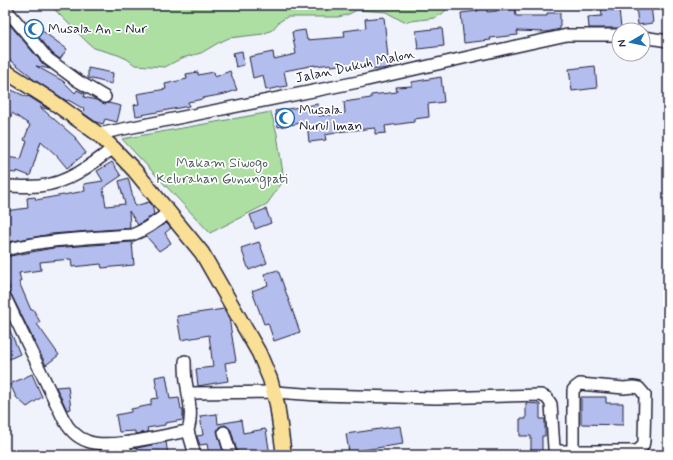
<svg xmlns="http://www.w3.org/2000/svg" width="673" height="460" viewBox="0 0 673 460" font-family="Mynerve,sans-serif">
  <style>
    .green { fill: #acdfa1; stroke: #67806e }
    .building { fill: #b3bdee; stroke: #22223b }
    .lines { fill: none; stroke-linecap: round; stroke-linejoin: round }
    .minor-casing { stroke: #22223b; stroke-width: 14 }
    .major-casing { stroke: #22223b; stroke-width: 17 }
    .minor { stroke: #fff; stroke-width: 11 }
    .major { stroke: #fadf96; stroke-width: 14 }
    .labels { text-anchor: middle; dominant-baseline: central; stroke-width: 3.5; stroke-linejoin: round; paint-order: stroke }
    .poi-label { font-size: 14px; fill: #22223b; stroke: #fff; text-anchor: start }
    .street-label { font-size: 14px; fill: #22223b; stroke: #fff }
    .park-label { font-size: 14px; fill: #4b5b5a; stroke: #fff }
  </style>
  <rect width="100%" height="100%" fill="#f0f2fc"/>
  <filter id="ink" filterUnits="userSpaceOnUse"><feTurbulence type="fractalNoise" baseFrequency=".025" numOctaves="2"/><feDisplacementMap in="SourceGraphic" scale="8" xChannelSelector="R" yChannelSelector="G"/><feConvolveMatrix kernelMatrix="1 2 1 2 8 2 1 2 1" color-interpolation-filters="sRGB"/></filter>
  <g filter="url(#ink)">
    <path class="green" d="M 50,5 L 472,5 L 449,7 L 442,14 L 434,18 L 404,22 L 386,12 L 357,10 L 347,15 L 338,17 L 287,17 L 279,22 L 272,30 L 263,34 L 229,38 L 218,43 L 201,53 L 182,58 L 165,67 L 135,65 L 127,59 L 118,55 L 94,48 L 87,42 Z
      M 271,112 L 277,134 L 284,180 L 267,204 L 210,233 L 122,139 Z"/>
    <path class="building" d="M 601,5 L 611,5 L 611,10 L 619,9 L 621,28 L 589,28 L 588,17 L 602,16 Z
      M 636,5 L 651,5 L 653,23 L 638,25 Z
      M 487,8 L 487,12 L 515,9 L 516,16 L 547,16 L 547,13 L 560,13 L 560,29 L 546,32 L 517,31 L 518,35 L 490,38 L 491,40 L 464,43 L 461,13 L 478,11 L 477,9 Z
      M 384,17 L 389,68 L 371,70 L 371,65 L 349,68 L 348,64 L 331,66 L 331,64 L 315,66 L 315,65 L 284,71 L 287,86 L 266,90 L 263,75 L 253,78 L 249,57 L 273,52 L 274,59 L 296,54 L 292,32 L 305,30 L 307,40 L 345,37 L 344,31 L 366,28 L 365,19 Z
      M 5,19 L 43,64 L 50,69 L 36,66 L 63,81 L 75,93 L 77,90 L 85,94 L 84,97 L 96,100 L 105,104 L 108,103 L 121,106 L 117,122 L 105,119 L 103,124 L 96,122 L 83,113 L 84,109 L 68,100 L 67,101 L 30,77 L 31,76 L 5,56 Z
      M 32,20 L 43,28 L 41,30 L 67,49 L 60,59 L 53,54 L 29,25 Z
      M 442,28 L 444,46 L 418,49 L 416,31 Z
      M 242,51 L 244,65 L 236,67 L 233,53 Z
      M 595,66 L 597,88 L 572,91 L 569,69 Z
      M 88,68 L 113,73 L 112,84 L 88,78 Z
      M 230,71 L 237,90 L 225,94 L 203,98 L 203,99 L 188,102 L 189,106 L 136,116 L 134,105 L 139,104 L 137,94 L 166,89 L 165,84 L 187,79 L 186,74 L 198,72 L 198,75 L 214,72 L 215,77 Z
      M 441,77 L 444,102 L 428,104 L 429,117 L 414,119 L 414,122 L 385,126 L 386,133 L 375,134 L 375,128 L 336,132 L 336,133 L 325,135 L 326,140 L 309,142 L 307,122 L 278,127 L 275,111 L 318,104 L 319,116 L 345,113 L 344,102 L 371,98 L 371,95 L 397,92 L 396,87 L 412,86 L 412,82 Z
      M 5,87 L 27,97 L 28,96 L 50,110 L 40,107 L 76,138 L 75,139 L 86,153 L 67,168 L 57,156 L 41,141 L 30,176 L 17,171 L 17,173 L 5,172 L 5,157 L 21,159 L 27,141 L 24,140 L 30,125 L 12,113 L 7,129 L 5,129 Z
      M 112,162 L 121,176 L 103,188 L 106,206 L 125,204 L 119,181 L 128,178 L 135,206 L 149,202 L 152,205 L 154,214 L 138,225 L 129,211 L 130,228 L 51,234 L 8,242 L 5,227 L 5,211 L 28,208 L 27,198 L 35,197 L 36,200 L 85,191 L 84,184 L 103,181 L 97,171 Z
      M 266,209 L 271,223 L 255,229 L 250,215 Z
      M 166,223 L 171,228 L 165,233 L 171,243 L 159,251 L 146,236 Z
      M 132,242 L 134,265 L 102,268 L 101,264 L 72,267 L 71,259 L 40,262 L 41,270 L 19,273 L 21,281 L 19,282 L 31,310 L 33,309 L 40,322 L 37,324 L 59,355 L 46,365 L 11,294 L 7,290 L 10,289 L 5,272 L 5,257 L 53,248 Z
      M 259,242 L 267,263 L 249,270 L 241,248 Z
      M 278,270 L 300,332 L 274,341 L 268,323 L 264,324 L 252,291 L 268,285 L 264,274 Z
      M 224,309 L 229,318 L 236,361 L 225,363 L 228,381 L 198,386 L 196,369 L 213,367 L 209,335 L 181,340 L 177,316 Z
      M 5,319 L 20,354 L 5,361 Z
      M 32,374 L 42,397 L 27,407 L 16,397 L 10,384 Z
      M 166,375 L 170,399 L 179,398 L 181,409 L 183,409 L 183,420 L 165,423 L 165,425 L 147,428 L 148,432 L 135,434 L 135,431 L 119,432 L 116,415 L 131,412 L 131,409 L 151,405 L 151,399 L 158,398 L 155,377 Z
      M 68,386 L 71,409 L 67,410 L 56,387 Z
      M 581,397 L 606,397 L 606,403 L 623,403 L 623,425 L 581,424 Z
      M 526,403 L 540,404 L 540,419 L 545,419 L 545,436 L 542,436 L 542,455 L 531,455 L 531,436 L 520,436 L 520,419 L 526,419 Z
      M 217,414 L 218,424 L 241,420 L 243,433 L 265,429 L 266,430 L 270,455 L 238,455 L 231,430 L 228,427 L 225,425 L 219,427 L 217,431 L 224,455 L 209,455 L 207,444 L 200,445 L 197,437 L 197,436 L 203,435 L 200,416 Z
      M 400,426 L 403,444 L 349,452 L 346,434 Z
      M 166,442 L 168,455 L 139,455 L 137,448 Z"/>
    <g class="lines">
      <g class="minor-casing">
        <path id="minor" d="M 5,8 L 48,59 L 78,81 L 105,97
          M 643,37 L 668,41
          M 98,134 L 363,81 L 503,49 L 567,35 L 619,35
          M 5,186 C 16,186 28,187 39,186 C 67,184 93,164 113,148
          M 5,250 C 46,239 90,238 132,235 C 146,230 157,221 169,212
          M 5,297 L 63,418 C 68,428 76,437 87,441 C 108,450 164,435 188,431
          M 185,361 C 185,369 185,378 187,387 C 189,403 193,414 188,431
          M 188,393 L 275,392 L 318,395 L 436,398 L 541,395 L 547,398 L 551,404 L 554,448 L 558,451 L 637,451 L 643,446 L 644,441 L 645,395 L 639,388 L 633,387 L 624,388 L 580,384 L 576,387 L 573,390 L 573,451
          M 188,431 L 195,455
          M 224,432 L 231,455
          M 121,443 L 128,455"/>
      </g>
      <g class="major-casing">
        <path id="major" d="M 5,71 L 49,99 L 98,134 L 113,148 L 135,171 L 202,253 L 259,353 L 270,379 L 277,404 L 284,455"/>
      </g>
      <use href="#minor" class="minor"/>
      <use href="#major" class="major"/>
    </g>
  </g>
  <defs>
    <g id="mosque-ring" transform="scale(1)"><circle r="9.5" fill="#fff" stroke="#1f6fb2" stroke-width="1.5"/><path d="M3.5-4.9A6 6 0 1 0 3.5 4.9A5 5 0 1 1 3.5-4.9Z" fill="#1f6fb2"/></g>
  </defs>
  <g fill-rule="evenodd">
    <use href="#mosque-ring" x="34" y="29"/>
    <use href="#mosque-ring" x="285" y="118"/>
  </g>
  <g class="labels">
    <g class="poi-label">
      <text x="48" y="29">Musala An - Nur</text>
      <text x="299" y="110">Musala<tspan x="299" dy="16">Nurul Iman</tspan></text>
    </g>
    <g class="street-label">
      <text transform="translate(355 66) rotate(-12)">Jalan Dukuh Malon</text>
    </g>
    <g class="park-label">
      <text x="222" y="163">Makam Siwogo<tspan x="222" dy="16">Kelurahan Gunungpati</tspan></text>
    </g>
  </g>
  <rect width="673" height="460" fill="none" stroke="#fff" stroke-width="20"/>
  <rect x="10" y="10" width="653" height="440" fill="none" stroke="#22223b" stroke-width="1.5" filter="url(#ink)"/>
  <g transform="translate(631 42) rotate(261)"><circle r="19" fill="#ffffff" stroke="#a7a7b1"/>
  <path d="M0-3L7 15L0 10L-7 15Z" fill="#1f6fb2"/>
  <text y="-6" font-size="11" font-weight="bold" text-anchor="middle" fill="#22223b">N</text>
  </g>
</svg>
